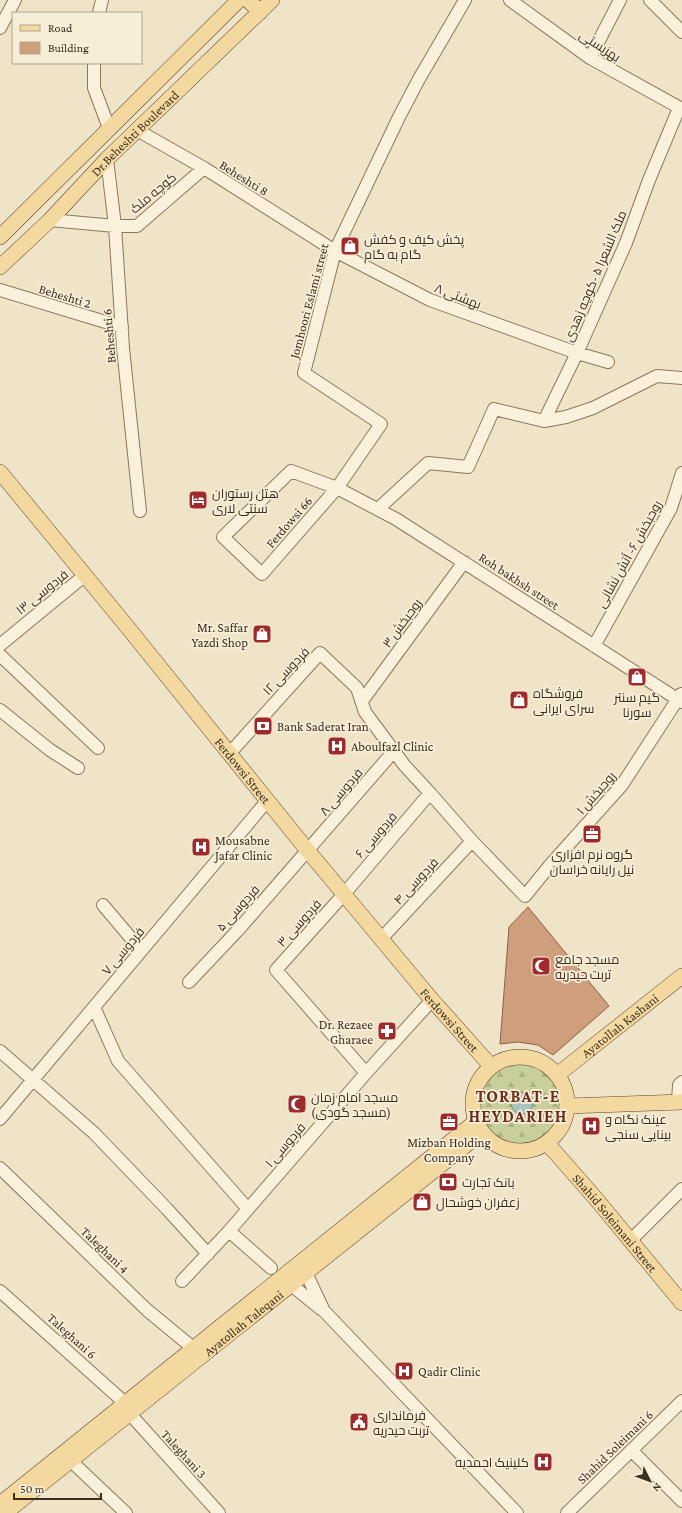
<svg xmlns="http://www.w3.org/2000/svg" width="682" height="1513" viewBox="0 0 682 1513" font-family="'Crimson Pro',Cairo,serif">
  <style>
    .forest { fill: url(#forest-firs) }
    .water { fill: #a9c4bc; stroke: #6f938a }
    .building { fill: #cf9f7d; stroke: #8d5f41 }
    .lines { fill: none; stroke-linecap: round; stroke-linejoin: round }
    .minor-casing { stroke: #8d765c; stroke-width: 14 }
    .major-casing { stroke: #5b4430; stroke-width: 16 }
    .minor { stroke: #faf1dc; stroke-width: 12 }
    .major { stroke: #f3d9a0; stroke-width: 15 }
    .labels { text-anchor: middle; dominant-baseline: central; stroke-width: 3.5; stroke-linejoin: round; paint-order: stroke }
    .street-label { font-size: 13px; fill: #3d2e20; stroke: #f7eed8 }
    .poi-label { font-size: 13px; fill: #3d2e20; stroke: #f7eed8; text-anchor: start }
    .district-label { font-size: 17px; font-weight: bold; letter-spacing: 1px; fill: #6b2e1e; stroke: #f7eed8 }
  </style>
  <defs>
    <pattern id="forest-firs" width="22" height="20" patternUnits="userSpaceOnUse"><rect width="22" height="20" fill="#c9cf9b"/><path d="M5 1l3.5 6h-7zM16 11l3.5 6h-7z" fill="#aeb285"/></pattern>
  </defs>
  <rect width="100%" height="100%" fill="#f0e4c8"/>
  <path class="forest" d="M477 1103a42 42 0 1 1 84 0a42 42 0 1 1-84 0Z"/>
  <path class="water" d="M511 1103a11 11 0 1 1 22 0a11 11 0 1 1-22 0Z"/>
  <path class="building" d="M 528,907 L 609,1006 L 553,1055 L 538,1045 L 518,1042 L 500,1044 L 509,927 Z"/>
  <g class="lines">
    <g class="minor-casing">
      <path id="minor" d="M 465,0 L 419,79 L 399,117 L 335,251 L 304,373 L 381,424 L 337,488 L 262,574 L 223,537 L 291,471 L 337,488 L 396,519 L 682,702
        M 510,0 L 590,58 L 682,109
        M 650,0 L 682,32
        M 99,13 L 102,0
        M 0,28 L 15,0
        M 590,58 L 620,0
        M 94,63 L 94,88 L 109,128
        M 137,130 L 204,168 L 335,251 L 430,300 L 577,353 L 544,421
        M 107,159 L 115,226 L 123,348 L 140,511
        M 50,220 L 115,226 L 137,226 L 204,168
        M 0,290 L 122,327
        M 608,362 L 577,353 L 626,243 L 649,180 L 679,108
        M 378,509 L 428,463 L 468,467 L 494,409 L 544,421 L 566,417 L 593,408 L 657,376 L 682,378
        M 0,645 L 84,576
        M 594,646 L 671,508 L 682,473
        M 0,655 L 98,748
        M 362,701 L 464,562
        M 0,710 L 50,750 L 78,768
        M 229,754 L 320,653 L 357,688 L 365,712 L 405,766 L 430,793 L 472,841 L 525,896 L 551,864 L 622,785 L 681,694
        M 103,905 L 141,950
        M 381,939 L 472,841
        M 189,982 L 239,929 L 394,751
        M 94,1007 L 118,1061 L 248,1209
        M 0,1051 L 94,1133 L 167,1209 L 208,1254
        M 366,1073 L 276,970 L 344,894 L 430,793
        M 678,1102 L 679,1085 L 682,1082
        M 0,1119 L 267,801
        M 0,1168 L 147,1310 L 193,1348
        M 229,1231 L 271,1268
        M 630,1241 L 682,1189
        M 306,1273 L 324,1311 L 517,1513
        M 284,1279 L 321,1309
        M 182,1281 L 229,1231 L 366,1073 L 432,1000
        M 0,1291 L 125,1403
        M 130,1414 L 219,1513
        M 632,1451 L 682,1501
        M 71,1461 L 126,1513
        M 567,1513 L 682,1401"/>
    </g>
    <g class="major-casing">
      <g id="major">
        <path d="M 248,0 L 260,12"/>
        <path d="M 0,237 L 239,0"/>
        <path id="s1" d="M 0,267 L 50,220 L 107,159 L 272,0"/>
        <path id="s2" d="M 0,472 L 129,629 L 308,851 L 432,1000 L 491,1066"/>
        <circle cx="520" cy="1104" r="47"/>
        <path id="s3" d="M 557,1075 L 682,976"/>
        <path d="M 567,1106 L 682,1102"/>
        <path id="s4" d="M 547,1143 L 597,1200 L 682,1303"/>
        <path d="M 0,1504 L 475,1122"/>
        <path id="s5" d="M 5,1513 L 481,1133"/>
      </g>
    </g>
    <use href="#minor" class="minor"/>
    <use href="#major" class="major"/>
  </g>
  <defs>
    <g id="shop-square" transform="scale(1)"><rect x="-9" y="-9" width="18" height="18" rx="4" fill="#9e2a2b" stroke="#f7eed8"/><path d="M-5-2.5h2.3a2.7 3.5 0 0 1 5.4 0H5L5.5 6h-11ZM-1.5-2.5h3a1.5 2.3 0 0 0-3 0Z" fill="#fff"/></g>
    <g id="hotel-square" transform="scale(1)"><rect x="-9" y="-9" width="18" height="18" rx="4" fill="#9e2a2b" stroke="#f7eed8"/><path d="M-6-4.5h1.5V1H6V5H4.5V3h-9V5H-6ZM-4 0a1.8 1.8 0 1 1 3.6 0ZM.5 0V-2.5h3Q6-2.5 6 0Z" fill="#fff"/></g>
    <g id="bank-square" transform="scale(1)"><rect x="-9" y="-9" width="18" height="18" rx="4" fill="#9e2a2b" stroke="#f7eed8"/><path d="M-6-4H6V4H-6ZM0-2.3a2.3 2.3 0 1 0 0 4.6a2.3 2.3 0 1 0 0-4.6Z" fill="#fff"/></g>
    <g id="hospital-square" transform="scale(1)"><rect x="-9" y="-9" width="18" height="18" rx="4" fill="#9e2a2b" stroke="#f7eed8"/><path d="M-5-5h3v3.5h4V-5h3V5h-3V1.5h-4V5h-3Z" fill="#fff"/></g>
    <g id="office-square" transform="scale(1)"><rect x="-9" y="-9" width="18" height="18" rx="4" fill="#9e2a2b" stroke="#f7eed8"/><path d="M-6-3h4V-5.5h4V-3h4V5H-6ZM-1-4.5V-3h2v-1.5ZM-6 0V1H6V0Z" fill="#fff"/></g>
    <g id="mosque-square" transform="scale(1)"><rect x="-9" y="-9" width="18" height="18" rx="4" fill="#9e2a2b" stroke="#f7eed8"/><path d="M3.5-4.9A6 6 0 1 0 3.5 4.9A5 5 0 1 1 3.5-4.9Z" fill="#fff"/></g>
    <g id="pharmacy-square" transform="scale(1)"><rect x="-9" y="-9" width="18" height="18" rx="4" fill="#9e2a2b" stroke="#f7eed8"/><path d="M-2-6h4v4h4v4h-4v4h-4v-4h-4v-4h4Z" fill="#fff"/></g>
    <g id="civic-square" transform="scale(1)"><rect x="-9" y="-9" width="18" height="18" rx="4" fill="#9e2a2b" stroke="#f7eed8"/><path d="M-.6-6.5H3V-4.5H.6V-3L4-1V1h2V6H-6V1h2V-1L-.6-3ZM-1.2 2.5V6h2.4V2.5Z" fill="#fff"/></g>
  </defs>
  <g fill-rule="evenodd">
    <use href="#shop-square" x="350" y="246"/>
    <use href="#hotel-square" x="198" y="500"/>
    <use href="#shop-square" x="262" y="634"/>
    <use href="#shop-square" x="637" y="677"/>
    <use href="#shop-square" x="519" y="700"/>
    <use href="#bank-square" x="263" y="726"/>
    <use href="#hospital-square" x="337" y="746"/>
    <use href="#office-square" x="592" y="834"/>
    <use href="#hospital-square" x="201" y="847"/>
    <use href="#mosque-square" x="541" y="966"/>
    <use href="#pharmacy-square" x="387" y="1031"/>
    <use href="#mosque-square" x="297" y="1104"/>
    <use href="#office-square" x="449" y="1122"/>
    <use href="#hospital-square" x="591" y="1126"/>
    <use href="#bank-square" x="448" y="1182"/>
    <use href="#shop-square" x="422" y="1202"/>
    <use href="#hospital-square" x="404" y="1371"/>
    <use href="#civic-square" x="359" y="1422"/>
    <use href="#hospital-square" x="543" y="1462"/>
  </g>
  <g class="labels">
    <g class="street-label">
      <text transform="translate(600 46) rotate(33)">بهزیستی</text>
      <text stroke="none"><textPath href="#s1" startOffset="190">Dr.Beheshti Boulevard</textPath></text>
      <text transform="translate(244 178) rotate(32)">Beheshti 8</text>
      <text transform="translate(153 193) rotate(-40)">کوچه ملک</text>
      <text transform="translate(595 276) rotate(-67)">ملک الشعرا ۵ -کوچه زهدی</text>
      <text transform="translate(65 296) rotate(17)">Beheshti 2</text>
      <text transform="translate(458 296) rotate(21)">بهشتی ۸</text>
      <text transform="translate(309 301) rotate(-75)">Jomhoori Eslami street</text>
      <text transform="translate(109 336) rotate(-95)">Beheshti 6</text>
      <text transform="translate(289 522) rotate(-49)">Ferdowsi 66</text>
      <text transform="translate(629 554) rotate(-61)">روحبخش ۶- آتش نشانی</text>
      <text transform="translate(519 581) rotate(33)">Roh bakhsh street</text>
      <text transform="translate(42 592) rotate(-39)">فردوسی ۱۳</text>
      <text transform="translate(402 623) rotate(-54)">روحبخش ۳</text>
      <text transform="translate(286 671) rotate(-46)">فردوسی ۱۲</text>
      <text stroke="none"><textPath href="#s2" startOffset="385">Ferdowsi Street</textPath></text>
      <text transform="translate(341 792) rotate(-49)">فردوسی ۸</text>
      <text transform="translate(596 793) rotate(-49)">روحبخش ۱</text>
      <text transform="translate(376 835) rotate(-49)">فردوسی ۶</text>
      <text transform="translate(416 881) rotate(-47)">فردوسی ۴</text>
      <text transform="translate(238 908) rotate(-48)">فردوسی ۵</text>
      <text transform="translate(299 923) rotate(-48)">فردوسی ۳</text>
      <text transform="translate(123 951) rotate(-50)">فردوسی ۷</text>
      <text stroke="none"><textPath href="#s2" startOffset="709">Ferdowsi Street</textPath></text>
      <text stroke="none"><textPath href="#s3" startOffset="80">Ayatollah Kashani</textPath></text>
      <text transform="translate(285 1145) rotate(-49)">فردوسی ۱</text>
      <text stroke="none"><textPath href="#s4" startOffset="105">Shahid Soleimani Street</textPath></text>
      <text transform="translate(105 1250) rotate(44)">Taleghani 4</text>
      <text stroke="none"><textPath href="#s5" startOffset="305">Ayatollah Taleqani</textPath></text>
      <text transform="translate(72 1336) rotate(42)">Taleghani 6</text>
      <text transform="translate(615 1447) rotate(-44)">Shahid Soleimani 6</text>
      <text transform="translate(184 1454) rotate(48)">Taleghani 3</text>
    </g>
    <g class="poi-label">
      <text x="364" y="239">پخش کیف و کفش<tspan x="364" dy="15">گام به گام</tspan></text>
      <text x="212" y="493">هتل رستوران<tspan x="212" dy="15">سنتی لاری</tspan></text>
      <text x="248" y="627" text-anchor="end">Mr. Saffar<tspan x="248" dy="15">Yazdi Shop</tspan></text>
      <text x="533" y="693">فروشگاه<tspan x="533" dy="15">سرای ایرانی</tspan></text>
      <text x="637" y="697" text-anchor="middle">گیم سنتر<tspan x="637" dy="15">سورنا</tspan></text>
      <text x="277" y="726">Bank Saderat Iran</text>
      <text x="351" y="746">Aboulfazl Clinic</text>
      <text x="215" y="840">Mousabne<tspan x="215" dy="15">Jafar Clinic</tspan></text>
      <text x="592" y="854" text-anchor="middle">گروه نرم افزاری<tspan x="592" dy="15">نیل رایانه خراسان</tspan></text>
      <text x="555" y="959">مسجد جامع<tspan x="555" dy="15">تربت حیدریه</tspan></text>
      <text x="373" y="1024" text-anchor="end">Dr. Rezaee<tspan x="373" dy="15">Gharaee</tspan></text>
      <text x="311" y="1097">مسجد امام زمان<tspan x="311" dy="15">(مسجد گودی)</tspan></text>
      <text x="605" y="1119">عینک نگاه و<tspan x="605" dy="15">بینایی سنجی</tspan></text>
      <text x="449" y="1142" text-anchor="middle">Mizban Holding<tspan x="449" dy="15">Company</tspan></text>
      <text x="462" y="1182">بانک تجارت</text>
      <text x="436" y="1202">زعفران خوشحال</text>
      <text x="418" y="1371">Qadir Clinic</text>
      <text x="373" y="1415">فرمانداری<tspan x="373" dy="15">تربت حیدریه</tspan></text>
      <text x="529" y="1462" text-anchor="end">کلینیک احمدیه</text>
    </g>
    <g class="district-label">
      <text x="518" y="1096">TORBAT-E<tspan x="518" dy="20">HEYDARIEH</tspan></text>
    </g>
  </g>
  <rect x="12" y="12" width="130" height="52" fill="#f7eed8" stroke="#ada18e"/>
  <rect x="20" y="25" width="20" height="6" fill="#f3d9a0" stroke="#ada18e"/>
  <text x="48" y="32" font-size="12" fill="#3d2e20">Road</text>
  <rect x="20" y="42" width="20" height="12" fill="#cf9f7d" stroke="#ada18e"/>
  <text x="48" y="52" font-size="12" fill="#3d2e20">Building</text>
  <g transform="translate(650 1481) rotate(132)" stroke="#f7eed8" stroke-width="3" paint-order="stroke">
  <path d="M0-3L7 15L0 10L-7 15Z" fill="#3d2e20"/>
  <text y="-6" font-size="11" font-weight="bold" text-anchor="middle" fill="#3d2e20">N</text>
  </g>
  <path d="M14 1493v6h87v-6" fill="none" stroke="#3d2e20" stroke-width="2"/>
  <text x="20" y="1493" font-size="12" fill="#3d2e20" stroke="#f7eed8" stroke-width="3" paint-order="stroke">50 m</text>
</svg>
